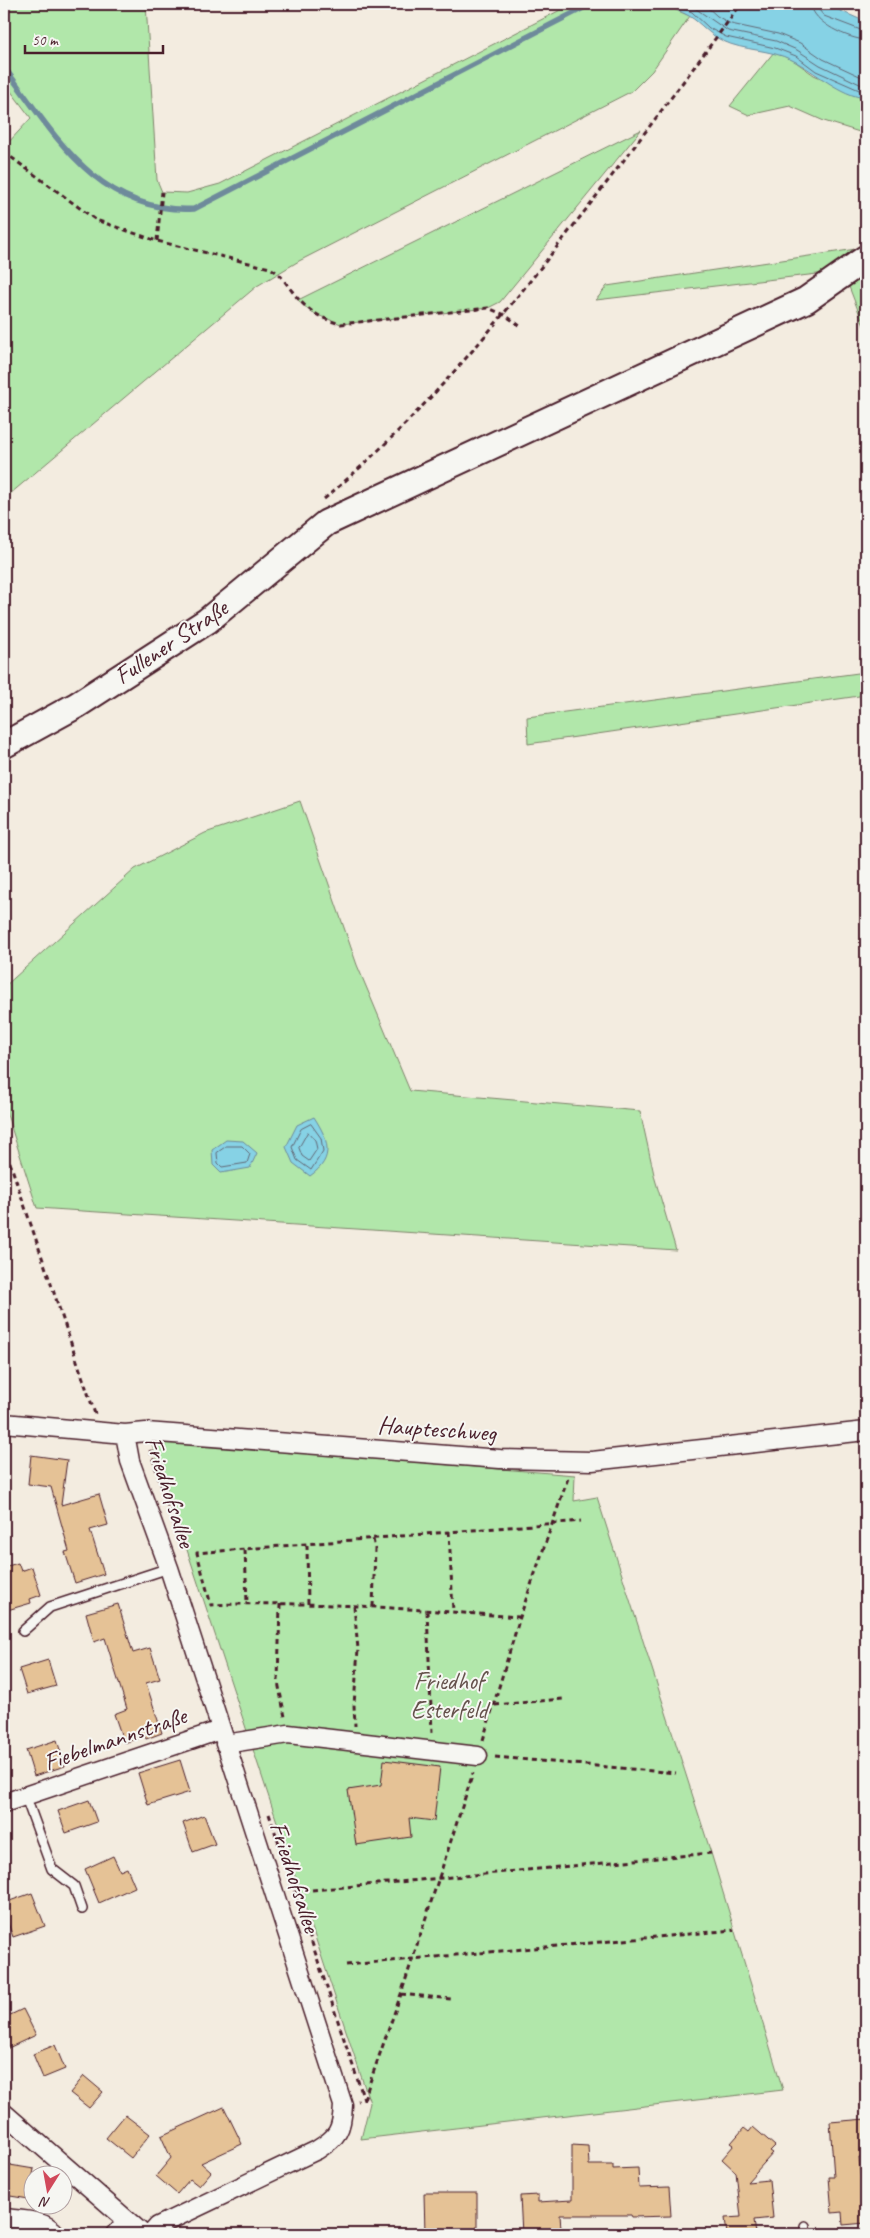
<svg xmlns="http://www.w3.org/2000/svg" width="870" height="2238" viewBox="0 0 870 2238" font-family="Caveat,sans-serif">
  <style>
    .green { fill: #b1e7aa; stroke: #7e836a }
    .water { fill: #86d2e5; stroke: #6e8a9b }
    .lines { fill: none; stroke-linecap: round; stroke-linejoin: round }
    .shore { stroke: #626775; stroke-width: 1 }
    .stream { stroke: #6e8a9b; stroke-width: 5.5 }
    .building { fill: #e5c296; stroke: #4a1f2b }
    .lane-casing { stroke: #4a1f2b; stroke-width: 12 }
    .street-casing { stroke: #4a1f2b; stroke-width: 21 }
    .secondary-casing { stroke: #4a1f2b; stroke-width: 29 }
    .path { stroke: #4a1f2b; stroke-width: 3; stroke-dasharray: 5 4; stroke-linecap: butt }
    .lane { stroke: #f6f6f2; stroke-width: 9 }
    .street { stroke: #f6f6f2; stroke-width: 18 }
    .secondary { stroke: #f6f6f2; stroke-width: 25 }
    .labels { text-anchor: middle; dominant-baseline: central; stroke-width: 4; stroke-linejoin: round; paint-order: stroke }
    .street-label { font-size: 25px; fill: #4a1f2b; stroke: #f6f6f2 }
    .park-label { font-size: 25px; fill: #64514b; stroke: #f6f6f2 }
  </style>
  <rect width="100%" height="100%" fill="#f3ece0"/>
  <filter id="ink" filterUnits="userSpaceOnUse"><feTurbulence type="fractalNoise" baseFrequency=".02" numOctaves="2"/><feDisplacementMap in="SourceGraphic" scale="10" xChannelSelector="R" yChannelSelector="G"/><feConvolveMatrix kernelMatrix="1 2 1 2 8 2 1 2 1" color-interpolation-filters="sRGB"/></filter>
  <g filter="url(#ink)">
    <path class="green" d="M 4,4 L 146,4 L 157,180 L 162,192 L 187,193 L 220,184 L 572,4 L 662,4 L 690,16 L 652,71 L 632,91 L 299,261 L 257,286 L 4,499 L 4,163 L 11,164 L 4,159 L 4,142 L 7,144 L 31,118 L 4,82 Z
      M 774,52 L 793,60 L 814,75 L 866,98 L 866,134 L 824,121 L 790,106 L 749,115 L 730,106 Z
      M 641,130 L 500,302 L 488,308 L 341,324 L 312,313 L 298,300 Z
      M 856,249 L 866,275 L 866,331 L 843,271 L 596,300 L 607,286 Z
      M 866,672 L 866,695 L 528,744 L 527,717 Z
      M 300,801 L 357,965 L 410,1091 L 640,1111 L 655,1179 L 676,1250 L 37,1208 L 4,1105 L 4,987 L 135,869 L 205,833 Z
      M 151,1441 L 575,1475 L 574,1501 L 597,1497 L 711,1853 L 783,2090 L 361,2139 L 370,2103 Z"/>
    <path class="water" d="M 662,4 L 825,4 L 866,22 L 866,98 C 840,96 815,71 792,60 C 770,49 744,51 723,41 C 708,34 701,23 689,16 C 681,11 670,8 662,4 Z
      M 314,1117 C 328,1139 336,1158 310,1176 L 293,1163 L 286,1147 L 297,1125 Z
      M 226,1140 L 243,1141 L 257,1153 L 250,1168 L 221,1173 L 213,1165 L 212,1150 Z"/>
    <g class="lines">
      <path class="shore" d="M 672,4 L 692,12 L 709,28 L 726,37 L 775,48 L 796,56 L 816,71 L 866,93
        M 689,4 L 728,31 L 776,41 L 797,50 L 820,65 L 866,87
        M 704,4 L 717,16 L 731,24 L 778,34 L 800,43 L 823,59 L 866,79
        M 811,4 C 812,23 849,39 866,40
        M 818,4 L 819,10 L 824,16 L 866,32
        M 311,1124 L 321,1138 L 323,1151 L 311,1170 L 297,1160 L 292,1147 L 301,1129 Z
        M 308,1132 L 315,1140 L 317,1149 L 309,1161 L 302,1156 L 299,1148 Z
        M 227,1146 L 242,1146 L 250,1154 L 247,1163 L 222,1167 L 218,1163 L 217,1153 Z"/>
      <path class="stream" d="M 4,67 C 54,134 98,214 194,209 L 591,4
        M 4,163 L 5,161"/>
    </g>
    <path class="building" d="M 31,1455 L 67,1460 L 61,1505 L 99,1494 L 108,1525 L 90,1530 L 104,1574 L 75,1583 L 65,1552 L 69,1551 L 51,1487 L 28,1484 Z
      M 18,1563 L 21,1571 L 32,1567 L 41,1595 L 30,1599 L 31,1603 L 4,1611 L 4,1567 Z
      M 118,1604 L 133,1653 L 150,1648 L 160,1679 L 146,1683 L 162,1733 L 146,1739 L 145,1736 L 124,1743 L 114,1714 L 127,1709 L 105,1638 L 94,1642 L 86,1613 Z
      M 48,1660 L 56,1686 L 27,1694 L 19,1669 Z
      M 57,1740 L 65,1766 L 34,1776 L 26,1750 Z
      M 180,1760 L 190,1792 L 148,1805 L 138,1773 Z
      M 384,1760 L 440,1767 L 434,1821 L 409,1818 L 411,1837 L 356,1845 L 348,1790 L 381,1785 Z
      M 89,1800 L 97,1822 L 66,1833 L 58,1811 Z
      M 204,1815 L 215,1844 L 193,1852 L 183,1823 Z
      M 113,1856 L 120,1871 L 127,1868 L 135,1887 L 99,1903 L 85,1869 Z
      M 32,1893 L 45,1926 L 13,1937 L 4,1912 L 4,1903 Z
      M 23,2009 L 36,2035 L 4,2050 L 4,2018 Z
      M 55,2045 L 65,2069 L 43,2078 L 33,2054 Z
      M 84,2076 L 103,2092 L 89,2108 L 70,2093 Z
      M 224,2107 L 242,2144 L 201,2163 L 211,2172 L 199,2186 L 190,2179 L 177,2194 L 156,2176 L 171,2158 L 161,2136 Z
      M 125,2115 L 150,2134 L 131,2158 L 106,2138 Z
      M 866,2119 L 866,2158 L 859,2158 L 863,2207 L 866,2207 L 866,2223 L 843,2225 L 842,2212 L 832,2213 L 829,2177 L 834,2177 L 830,2122 Z
      M 753,2127 L 775,2146 L 770,2151 L 773,2153 L 747,2182 L 769,2180 L 773,2218 L 754,2220 L 756,2234 L 727,2234 L 725,2218 L 741,2217 L 736,2172 L 722,2159 L 734,2145 L 731,2143 L 744,2128 L 749,2132 Z
      M 572,2145 L 588,2146 L 589,2165 L 613,2165 L 613,2169 L 638,2168 L 639,2188 L 669,2187 L 671,2216 L 632,2217 L 631,2215 L 560,2215 L 561,2229 L 556,2229 L 556,2234 L 522,2234 L 520,2196 L 538,2195 L 538,2202 L 572,2200 Z
      M 4,2164 L 34,2169 L 29,2199 L 4,2195 Z
      M 424,2193 L 477,2193 L 477,2230 L 466,2230 L 462,2234 L 425,2234 Z"/>
    <g class="lines">
      <g class="lane-casing">
        <path id="lane" d="M 23,1631 L 50,1607 L 169,1568
          M 25,1795 L 52,1869 L 74,1886 L 82,1909
          M 805,2226 L 805,2234"/>
      </g>
      <g class="street-casing">
        <path id="street" d="M 4,1423 L 125,1434 L 146,1432 L 500,1459 L 592,1461 L 866,1431
          M 125,1434 L 130,1461 L 169,1568 L 343,2105 C 342,2130 338,2137 317,2150 L 158,2226 L 151,2234
          M 225,1744 L 288,1734 L 478,1756
          M 4,1803 L 220,1730
          M 4,2113 L 143,2234
          M 4,2218 C 21,2220 45,2219 56,2234
          M 115,2234 L 127,2221"/>
      </g>
      <g class="secondary-casing">
        <path id="secondary" d="M 4,745 L 77,705 L 207,621 L 326,523 L 806,300 L 866,258"/>
      </g>
      <path class="path" d="M 4,152 L 96,220 L 157,241 L 270,268 C 280,273 285,282 292,291 C 305,309 320,319 341,324 L 488,308 L 505,315 L 520,326
        M 157,241 L 162,192
        M 324,499 C 421,418 500,321 577,221 C 633,149 687,77 741,4
        M 4,1145 L 95,1414
        M 150,1450 L 175,1528
        M 449,1531 L 453,1612
        M 307,1545 L 308,1605
        M 245,1550 L 247,1603
        M 280,1604 L 278,1682 L 285,1717
        M 354,1606 L 358,1649 L 354,1705 L 355,1726
        M 373,1607 L 375,1549 L 373,1539
        M 427,1611 L 432,1733
        M 520,1617 C 418,1610 314,1600 211,1605 L 197,1553 L 581,1521
        M 495,1705 L 563,1699
        M 483,1740 L 520,1617 L 568,1478
        M 495,1757 L 676,1773
        M 269,1814 L 364,2099 L 358,2101
        M 312,1890 L 711,1853
        M 346,1965 L 734,1930
        M 401,1994 L 451,1999
        M 364,2099 L 401,1994 L 473,1773"/>
      <use href="#lane" class="lane"/>
      <use href="#street" class="street"/>
      <use href="#secondary" class="secondary"/>
    </g>
  </g>
  <g class="labels">
    <g class="street-label">
      <text transform="translate(171 642) rotate(-34)">Fullener Straße</text>
      <text transform="translate(437 1429) rotate(4)">Haupteschweg</text>
      <text transform="translate(170 1492) rotate(72)">Friedhofsallee</text>
      <text transform="translate(115 1739) rotate(-19)">Fiebelmannstraße</text>
      <text transform="translate(295 1877) rotate(72)">Friedhofsallee</text>
    </g>
    <g class="park-label">
      <text x="449" y="1681">Friedhof<tspan x="449" dy="29">Esterfeld</tspan></text>
    </g>
  </g>
  <rect width="870" height="2238" fill="none" stroke="#f6f6f2" stroke-width="20"/>
  <rect x="10" y="10" width="850" height="2218" fill="none" stroke="#4a1f2b" stroke-width="2" filter="url(#ink)"/>
  <g transform="translate(48 2190) rotate(191)"><circle r="24" fill="#f6f6f2" stroke="#b1a0a2"/>
  <path d="M0-4L9 19L0 12L-9 19Z" fill="#d1495b"/>
  <text y="-8" font-size="14" font-weight="bold" text-anchor="middle" fill="#4a1f2b">N</text>
  </g>
  <path d="M25 45v8h138v-8" fill="none" stroke="#4a1f2b" stroke-width="2.5"/>
  <text x="32" y="45" font-size="15" fill="#4a1f2b" stroke="#f6f6f2" stroke-width="4" paint-order="stroke">50 m</text>
</svg>
